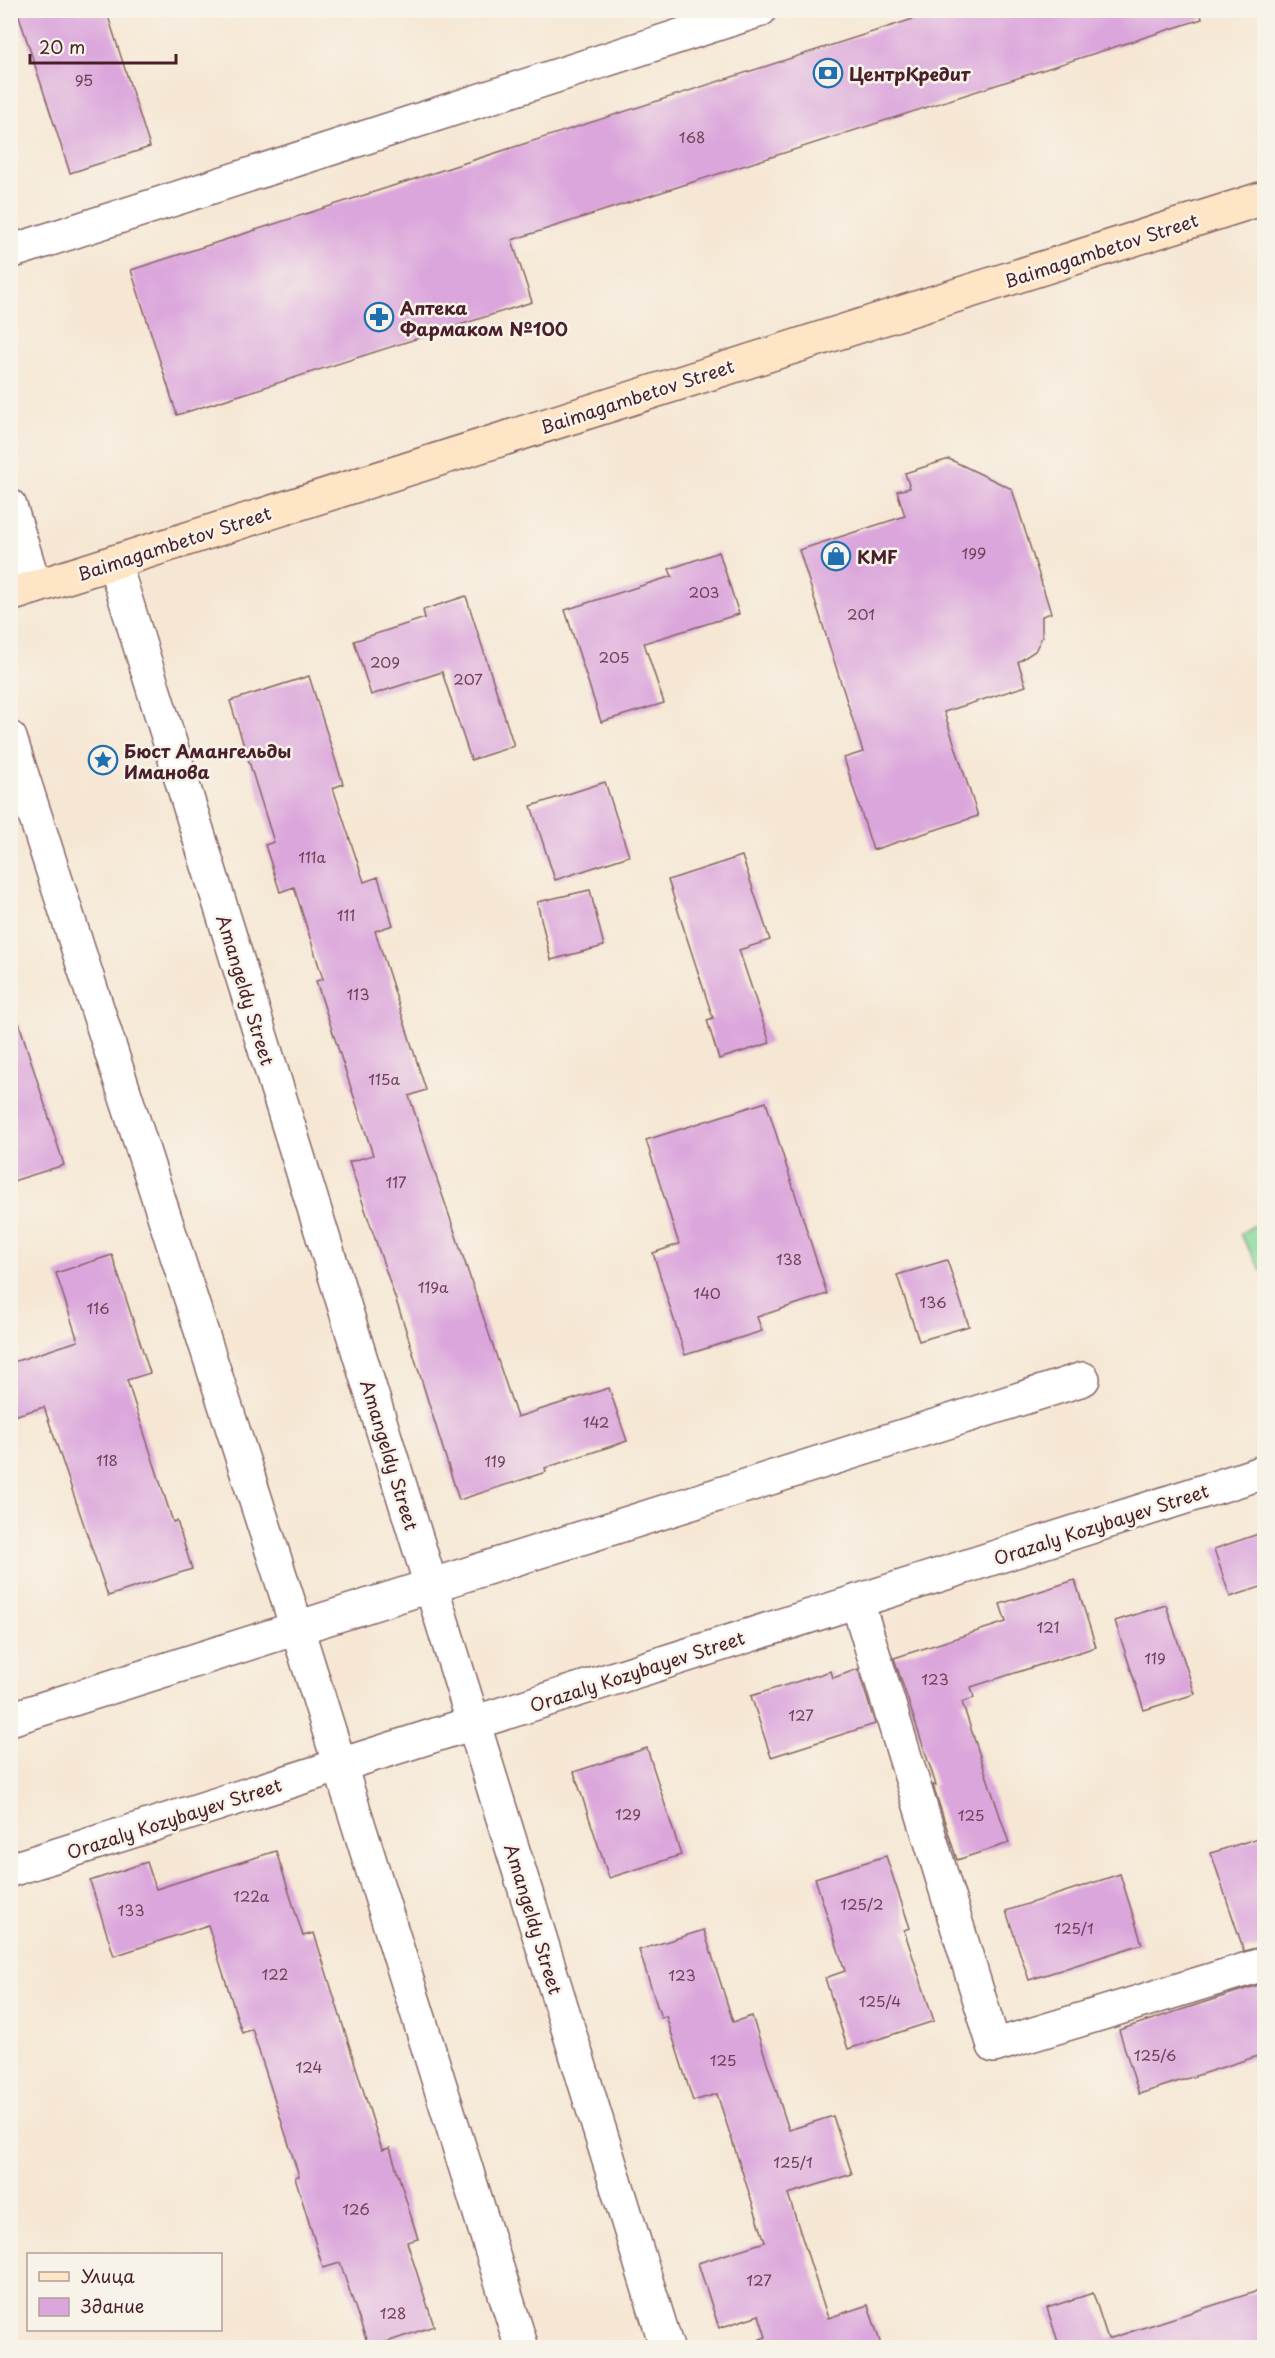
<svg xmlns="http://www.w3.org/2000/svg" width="1275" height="2358" viewBox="0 0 1275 2358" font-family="'Playpen Sans',sans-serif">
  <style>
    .green { fill: #86da9c; stroke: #687c64; stroke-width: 1.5 }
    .building { fill: #dba6dc }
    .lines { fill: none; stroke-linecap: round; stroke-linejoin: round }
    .minor-casing { stroke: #866566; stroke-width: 36 }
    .tertiary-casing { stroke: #866566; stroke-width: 36 }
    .secondary-casing { stroke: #866566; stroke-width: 36 }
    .minor { stroke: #fff; stroke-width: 33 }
    .tertiary { stroke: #fff; stroke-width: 33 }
    .secondary { stroke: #fee5c5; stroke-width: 33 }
    .labels { text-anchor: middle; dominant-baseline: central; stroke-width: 5; stroke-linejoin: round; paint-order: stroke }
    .number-label { font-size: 15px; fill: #6e4157 }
    .poi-label { font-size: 18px; font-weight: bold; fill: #4a1f2b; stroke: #f7f3e8; text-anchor: start }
    .street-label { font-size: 18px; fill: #4a1f2b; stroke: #f7f3e8 }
  </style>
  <rect width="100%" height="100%" fill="#f7f3e8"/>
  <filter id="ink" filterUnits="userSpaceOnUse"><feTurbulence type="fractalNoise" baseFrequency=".0167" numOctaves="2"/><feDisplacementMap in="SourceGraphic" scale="12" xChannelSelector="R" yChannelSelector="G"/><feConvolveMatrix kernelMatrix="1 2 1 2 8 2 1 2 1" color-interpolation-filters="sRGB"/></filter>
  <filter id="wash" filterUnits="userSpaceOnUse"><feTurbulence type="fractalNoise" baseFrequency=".008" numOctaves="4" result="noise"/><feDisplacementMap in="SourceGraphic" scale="24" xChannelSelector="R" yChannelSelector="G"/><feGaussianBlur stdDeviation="1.35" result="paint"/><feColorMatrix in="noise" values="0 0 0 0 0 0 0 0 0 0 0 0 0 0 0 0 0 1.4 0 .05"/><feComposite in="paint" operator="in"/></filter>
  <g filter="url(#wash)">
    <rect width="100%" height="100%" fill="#f6e7d4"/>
    <path class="green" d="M 1264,1219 L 1264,1275 L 1240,1234 Z"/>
    <g id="blocks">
      <path class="building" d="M 17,10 L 106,10 L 150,147 L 70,173 Z
        M 941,10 L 1200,10 L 1202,19 L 512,240 L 532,302 L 177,415 L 131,270 Z
        M 949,459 L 1012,489 L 1051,613 L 1042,616 L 1042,637 L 1035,651 L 1018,662 L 1026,686 L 944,712 L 978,816 L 873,850 L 844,758 L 863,752 L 799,550 L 905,516 L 897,491 L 910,488 L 905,473 Z
        M 719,552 L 739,614 L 644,643 L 664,703 L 601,722 L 565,610 L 672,576 L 669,569 Z
        M 466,596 L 514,746 L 471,760 L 442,672 L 371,695 L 354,641 L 425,618 L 423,610 Z
        M 309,676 L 343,784 L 333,788 L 364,882 L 378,877 L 393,925 L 375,931 L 426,1090 L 409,1096 L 517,1417 L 609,1388 L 627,1441 L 545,1468 L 546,1472 L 459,1500 L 404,1324 L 349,1162 L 373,1155 L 316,981 L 323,979 L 294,887 L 280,892 L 265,845 L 274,842 L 230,701 Z
        M 605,782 L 629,856 L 555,880 L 531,806 Z
        M 742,856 L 770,940 L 739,950 L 770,1043 L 719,1059 L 707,1020 L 713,1018 L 668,880 Z
        M 590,890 L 604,946 L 551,960 L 537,902 Z
        M 19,1023 L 64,1165 L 10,1182 L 10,1024 Z
        M 766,1102 L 827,1294 L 757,1317 L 762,1331 L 685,1355 L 653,1253 L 679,1244 L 646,1140 Z
        M 112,1255 L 150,1373 L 127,1380 L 173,1522 L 177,1521 L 192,1569 L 108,1596 L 44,1407 L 10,1417 L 10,1363 L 78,1341 L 56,1273 Z
        M 947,1260 L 969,1326 L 919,1341 L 897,1275 Z
        M 1264,1532 L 1264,1586 L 1230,1597 L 1214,1549 Z
        M 1075,1580 L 1096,1647 L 971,1687 L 974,1698 L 962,1702 L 1009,1843 L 957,1860 L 933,1785 L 936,1785 L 894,1658 L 1006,1622 L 1000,1604 Z
        M 1166,1605 L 1195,1694 L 1144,1710 L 1115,1621 Z
        M 858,1669 L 875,1724 L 771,1757 L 751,1696 L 831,1671 L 833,1678 Z
        M 647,1748 L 681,1855 L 609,1878 L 574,1772 Z
        M 1264,1836 L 1264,1946 L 1244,1951 L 1211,1853 Z
        M 276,1851 L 303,1936 L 314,1933 L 382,2150 L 390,2148 L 418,2239 L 407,2242 L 434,2326 L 369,2348 L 340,2263 L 323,2268 L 295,2177 L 299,2176 L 252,2029 L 242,2033 L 208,1925 L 114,1956 L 90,1881 L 147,1862 L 156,1889 Z
        M 886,1856 L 910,1928 L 904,1930 L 934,2021 L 848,2049 L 825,1978 L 845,1971 L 815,1878 Z
        M 1120,1874 L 1142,1944 L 1029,1980 L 1006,1911 Z
        M 704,1930 L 733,2022 L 752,2016 L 789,2130 L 833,2116 L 852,2174 L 788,2194 L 828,2318 L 868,2305 L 882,2348 L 761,2348 L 760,2339 L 766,2337 L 759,2315 L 719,2328 L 698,2263 L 765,2242 L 717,2094 L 693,2101 L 666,2016 L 661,2018 L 639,1950 Z
        M 1264,1983 L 1264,2054 L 1139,2094 L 1119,2030 Z
        M 1264,2289 L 1264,2348 L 1060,2348 L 1047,2308 L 1093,2293 L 1108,2339 Z"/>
    </g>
  </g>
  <g filter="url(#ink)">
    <use href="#blocks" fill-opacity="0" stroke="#866566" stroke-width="1.5"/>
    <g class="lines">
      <g class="minor-casing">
        <path id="minor" d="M 10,252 L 760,10
          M 10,506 L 35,587
          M 114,562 L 667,2348
          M 10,738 L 297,1628 L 522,2348
          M 857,1601 L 994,2046 L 1264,1964
          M 473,1723 L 1264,1472"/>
      </g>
      <g class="tertiary-casing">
        <path id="tertiary" d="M 10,1719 L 1083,1379
          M 10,1870 L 473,1723"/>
      </g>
      <g class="secondary-casing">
        <path id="secondary" d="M 10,595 L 1264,198"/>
      </g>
      <use href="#minor" class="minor"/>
      <use href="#tertiary" class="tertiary"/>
      <use href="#secondary" class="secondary"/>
    </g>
  </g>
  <defs>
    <g id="bank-ring" transform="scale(1.5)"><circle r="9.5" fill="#f7f3e8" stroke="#1f6fb2" stroke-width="1.5"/><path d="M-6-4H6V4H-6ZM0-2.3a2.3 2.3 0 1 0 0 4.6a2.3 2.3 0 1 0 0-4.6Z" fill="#1f6fb2"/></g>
    <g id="pharmacy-ring" transform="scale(1.5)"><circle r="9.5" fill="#f7f3e8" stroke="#1f6fb2" stroke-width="1.5"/><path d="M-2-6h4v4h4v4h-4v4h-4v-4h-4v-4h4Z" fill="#1f6fb2"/></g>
    <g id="shop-ring" transform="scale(1.5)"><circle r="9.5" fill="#f7f3e8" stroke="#1f6fb2" stroke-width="1.5"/><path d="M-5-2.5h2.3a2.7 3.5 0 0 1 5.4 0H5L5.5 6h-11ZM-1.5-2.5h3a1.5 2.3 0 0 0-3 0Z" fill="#1f6fb2"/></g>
    <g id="sight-ring" transform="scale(1.5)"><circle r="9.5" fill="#f7f3e8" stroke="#1f6fb2" stroke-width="1.5"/><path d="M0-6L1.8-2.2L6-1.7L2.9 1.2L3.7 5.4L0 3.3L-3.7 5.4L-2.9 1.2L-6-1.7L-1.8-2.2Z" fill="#1f6fb2"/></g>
  </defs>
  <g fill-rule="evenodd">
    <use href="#bank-ring" x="828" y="73"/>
    <use href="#pharmacy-ring" x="379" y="317"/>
    <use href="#shop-ring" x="836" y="556"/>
    <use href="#sight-ring" x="103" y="760"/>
  </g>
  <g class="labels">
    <g class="number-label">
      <text x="84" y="79">95</text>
      <text x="692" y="136">168</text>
      <text x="974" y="552">199</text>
      <text x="704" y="591">203</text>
      <text x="861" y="613">201</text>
      <text x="614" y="656">205</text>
      <text x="385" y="661">209</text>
      <text x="468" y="678">207</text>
      <text x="312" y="856">111а</text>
      <text x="346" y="914">111</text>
      <text x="358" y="993">113</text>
      <text x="384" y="1078">115а</text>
      <text x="396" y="1181">117</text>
      <text x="789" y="1258">138</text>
      <text x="433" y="1286">119а</text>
      <text x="707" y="1292">140</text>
      <text x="933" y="1301">136</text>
      <text x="98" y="1307">116</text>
      <text x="596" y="1421">142</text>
      <text x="107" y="1459">118</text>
      <text x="495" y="1460">119</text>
      <text x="1048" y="1626">121</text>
      <text x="1155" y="1657">119</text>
      <text x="935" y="1678">123</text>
      <text x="801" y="1714">127</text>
      <text x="628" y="1813">129</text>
      <text x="971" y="1814">125</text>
      <text x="251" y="1895">122а</text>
      <text x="862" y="1903">125/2</text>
      <text x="131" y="1909">133</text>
      <text x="1074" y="1927">125/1</text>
      <text x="275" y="1973">122</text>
      <text x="682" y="1974">123</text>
      <text x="880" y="2000">125/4</text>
      <text x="1155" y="2054">125/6</text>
      <text x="723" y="2059">125</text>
      <text x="309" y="2066">124</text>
      <text x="793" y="2161">125/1</text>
      <text x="356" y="2208">126</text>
      <text x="759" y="2279">127</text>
      <text x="393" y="2312">128</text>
    </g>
    <g class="poi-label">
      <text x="849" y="73">ЦентрКредит</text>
      <text x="400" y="307">Аптека<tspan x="400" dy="21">Фармаком №100</tspan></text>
      <text x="857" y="556">KMF</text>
      <text x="124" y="750">Бюст Амангельды<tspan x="124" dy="21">Иманова</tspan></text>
    </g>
    <g class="street-label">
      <text transform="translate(1101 250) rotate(-18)">Baimagambetov Street</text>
      <text transform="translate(637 396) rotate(-18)">Baimagambetov Street</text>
      <text transform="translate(174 543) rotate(-18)">Baimagambetov Street</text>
      <text transform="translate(246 990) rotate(73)">Amangeldy Street</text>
      <text transform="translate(390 1455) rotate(73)">Amangeldy Street</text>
      <text transform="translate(1101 1524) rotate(-18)">Orazaly Kozybayev Street</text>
      <text transform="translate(637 1671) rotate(-18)">Orazaly Kozybayev Street</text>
      <text transform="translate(174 1818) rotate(-18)">Orazaly Kozybayev Street</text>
      <text transform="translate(534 1919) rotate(73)">Amangeldy Street</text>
    </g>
  </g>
  <rect width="1275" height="2358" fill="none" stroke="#f7f3e8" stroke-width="36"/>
  <rect x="27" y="2253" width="195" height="78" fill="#f7f3e8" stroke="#b29e9c" stroke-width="1.5"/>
  <rect x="39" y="2272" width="30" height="9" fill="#fee5c5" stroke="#b29e9c" stroke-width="1.5"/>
  <text x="81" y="2283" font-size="18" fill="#4a1f2b">Улица</text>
  <rect x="39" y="2298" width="30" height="18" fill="#dba6dc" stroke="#b29e9c" stroke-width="1.5"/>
  <text x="81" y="2313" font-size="18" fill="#4a1f2b">Здание</text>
  <path d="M30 54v9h146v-9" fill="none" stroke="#4a1f2b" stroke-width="3"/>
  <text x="39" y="54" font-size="18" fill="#4a1f2b" stroke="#f7f3e8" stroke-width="4.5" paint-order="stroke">20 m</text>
</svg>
